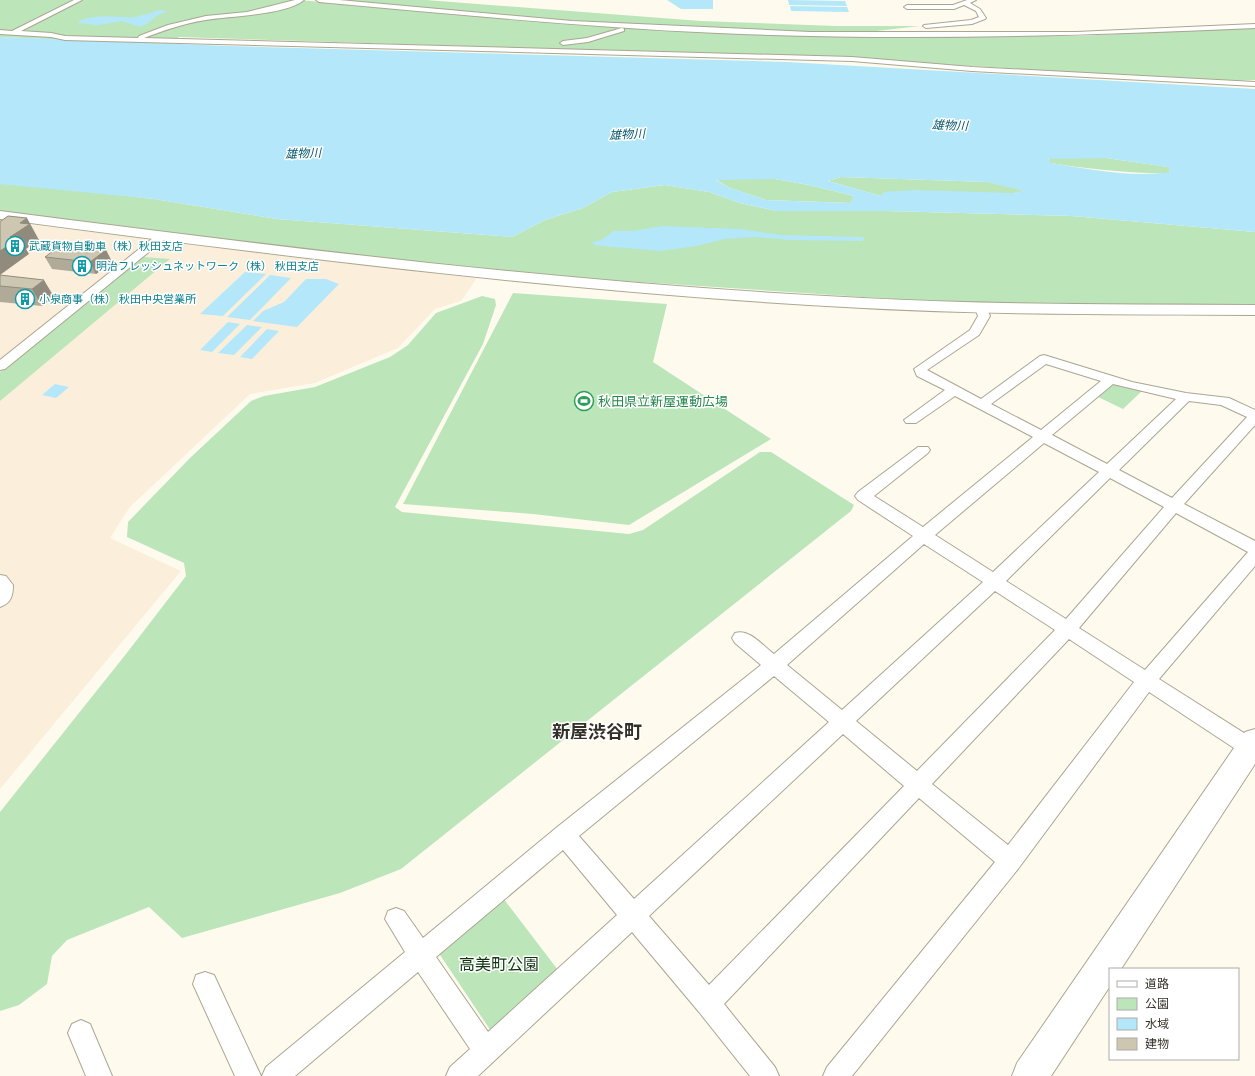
<svg xmlns="http://www.w3.org/2000/svg" width="1255" height="1076" viewBox="0 0 1255 1076" font-family="Poppins,'Noto Sans JP',sans-serif">
  <style>
    .industrial { fill: #fbefdb }
    .green { fill: #bce5ba }
    .water { fill: #b4e7f9; fill-rule: evenodd }
    .lines { fill: none; stroke-linecap: round; stroke-linejoin: round }
    .street-casing { stroke: #aba691; stroke-width: 2 }
    .secondary-casing { stroke: #aba691; stroke-width: 2 }
    .street { fill: #fff; fill-rule: evenodd }
    .secondary { fill: #fff; fill-rule: evenodd }
    .wall { fill: #b0ab99 }
    .shaded-wall { fill: #908b7d }
    .building { fill: #cdc7b2; stroke: #908b7d }
    .labels { text-anchor: middle; dominant-baseline: central; stroke-width: 3; stroke-linejoin: round; paint-order: stroke }
    .far-culture-label { font-size: 11px; fill: #0d838f; stroke: #fff; text-anchor: start }
    .far-water-label { font-size: 12px; font-style: italic; fill: #07586c; stroke: #fff }
    .leisure-label { font-size: 13px; fill: #27864d; stroke: #fff; text-anchor: start }
    .near-park-label { font-size: 16px; fill: #0f3510; stroke: #fff }
    .near-quarter-label { font-size: 18px; font-weight: bold; fill: #333028; stroke: #fff }
  </style>
  <rect width="100%" height="100%" fill="#fefbee"/>
  <path class="industrial" d="M 0,221 L 477,278 L 461,301 L 435,309 L 398,348 L 315,383 L 250,394 L 130,507 L 110,538 L 181,571 L 0,789 Z"/>
  <path class="green" d="M 0,0 L 299,0 L 570,24 L 720,33 L 862,37 L 1079,36 L 1255,27 L 1255,80 L 1218,81 L 840,58 L 179,37 L 168,44 L 0,37 Z
    M 327,0 L 426,0 L 701,21 L 836,26 L 920,26 L 850,34 L 573,22 Z
    M 1048,158 L 1106,158 L 1169,167 L 1170,173 C 1130,174 1090,169 1050,163 Z
    M 841,177 L 988,182 L 1026,191 L 1014,193 L 881,196 L 828,181 Z
    M 715,179 L 775,179 L 809,185 L 854,196 L 851,203 L 766,200 L 730,188 Z
    M 0,182 L 154,199 L 277,219 L 512,237 L 545,220 L 583,208 L 612,192 L 665,185 L 709,192 L 740,203 L 777,211 L 886,211 L 1072,216 L 1255,232 L 1255,306 L 969,304 L 563,277 L 318,252 L 0,212 Z
    M 143,257 L 170,259 L 0,401 L 0,372 Z
    M 513,293 L 667,304 L 653,362 L 771,439 L 629,525 L 533,514 L 403,504 Z
    M 482,296 L 495,299 L 496,305 L 483,344 L 395,507 L 402,512 L 629,534 L 643,530 L 760,452 L 771,452 L 854,505 L 851,511 L 401,869 L 340,893 L 182,938 L 149,907 L 67,940 L 52,956 L 47,984 L 19,1005 L 0,1011 L 0,812 L 126,654 L 186,576 L 184,563 L 127,537 L 128,522 L 190,458 L 251,401 L 264,396 L 315,387 L 390,357 L 408,345 L 436,313 Z
    M 1115,383 L 1143,390 L 1123,409 L 1098,397 Z
    M 503,898 L 558,970 L 491,1031 L 438,952 Z"/>
  <path class="water" d="M 667,0 L 713,0 L 713,9 L 681,9 Z
    M 788,0 L 845,1 L 847,6 L 789,5 Z
    M 790,6 L 847,7 L 849,12 L 791,11 Z
    M 160,10 L 167,11 L 155,17 L 147,24 L 140,27 L 122,21 L 98,25 L 78,23 C 86,13 123,18 136,17 C 144,15 152,12 160,10 Z
    M 0,37 L 230,46 L 787,62 L 1255,89 L 1255,232 L 1072,216 L 886,211 L 777,211 L 740,203 L 709,192 L 665,185 L 612,192 L 583,208 L 545,220 L 512,237 L 277,219 L 154,199 L 0,184 ZM 1106,158 L 1168,167 L 1170,172 C 1132,178 1089,169 1051,163 L 1048,159 ZM 841,177 L 987,182 L 1024,191 L 1014,193 L 915,190 L 884,192 L 881,196 L 828,181 ZM 775,179 L 809,185 L 854,196 L 850,203 L 766,200 L 730,188 L 716,180 Z
    M 663,226 L 740,229 L 780,235 L 865,237 L 862,241 L 790,240 L 755,237 L 724,239 L 697,246 L 660,251 L 602,246 L 595,245 L 592,242 L 601,240 L 614,231 L 631,231 Z
    M 245,272 L 266,274 L 223,316 L 200,314 Z
    M 270,275 L 291,278 L 250,320 L 227,317 Z
    M 306,279 L 326,279 L 339,284 L 297,327 L 253,321 L 263,311 L 284,302 Z
    M 228,322 L 240,324 L 212,352 L 200,350 Z
    M 247,325 L 262,327 L 234,355 L 218,353 Z
    M 267,329 L 279,331 L 252,359 L 240,357 Z
    M 55,384 L 69,387 L 56,398 L 42,395 Z"/>
  <g class="lines">
    <g class="street-casing">
      <path id="street" d="M 74,0 L 82,0 L 21,31 L 51,33 L 65,36 L 138,38 L 139,36 L 168,25 L 206,16 L 247,12 L 295,0 L 304,0 C 286,15 230,16 206,20 C 185,23 165,30 144,38 L 852,57 L 972,67 L 1255,82 L 1255,86 L 972,71 L 852,61 L 65,40 L 51,37 L 0,34 L 0,30 L 12,31 Z
        M 316,0 L 339,0 L 572,21 L 810,32 L 1076,32 L 1255,24 L 1255,28 C 1076,36 897,41 718,33 C 585,27 452,14 319,2 Z
        M 967,0 L 976,0 L 970,3 L 980,9 L 986,18 L 985,19 L 972,24 L 926,28 L 923,26 L 924,25 L 971,20 L 979,17 L 976,11 L 964,5 L 954,9 L 907,9 L 904,7 L 907,5 L 953,5 Z
        M 622,28 L 624,29 L 624,31 L 588,42 L 563,45 L 560,43 L 563,41 L 587,38 Z
        M 162,233 L 166,234 L 167,236 L 166,238 L 5,369 L 0,370 L 0,360 L 158,234 Z
        M 981,304 L 985,305 L 990,316 L 979,335 L 927,370 L 981,399 L 1040,356 L 1044,355 L 1132,382 L 1186,393 L 1229,398 L 1255,410 L 1255,425 L 1184,504 L 1255,541 L 1255,566 L 1159,679 L 1255,740 L 1255,755 L 1250,757 L 1243,754 L 1149,692 L 1018,869 L 852,1076 L 823,1076 L 827,1067 L 995,862 L 919,798 L 724,1004 L 775,1067 L 779,1076 L 750,1076 L 699,1012 L 632,932 L 478,1076 L 446,1076 L 450,1067 L 470,1049 L 418,972 L 295,1076 L 262,1076 L 266,1067 L 405,952 L 385,919 L 388,911 L 396,908 L 404,911 L 423,938 L 556,828 L 761,665 L 735,643 L 732,638 L 735,633 C 749,628 763,646 774,654 L 913,536 L 858,500 L 855,496 L 858,492 L 918,447 L 928,447 L 930,450 L 928,453 L 874,496 L 923,527 L 1033,437 L 955,396 L 916,423 L 906,423 L 904,420 L 945,390 L 917,376 L 914,369 L 970,330 L 978,316 L 975,308 ZM 1046,364 L 1101,381 L 1041,430 L 991,404 ZM 1113,384 L 1176,399 L 1107,464 L 1052,435 ZM 1189,401 L 1221,405 L 1247,417 L 1172,498 L 1119,470 ZM 1044,443 L 1099,472 L 993,572 L 935,535 ZM 1110,478 L 1164,507 L 1066,619 L 1006,581 ZM 1176,513 L 1248,552 L 1145,670 L 1079,628 ZM 924,544 L 983,582 L 842,710 L 787,665 ZM 995,591 L 1055,630 L 917,771 L 856,721 ZM 1069,639 L 1134,682 L 1008,845 L 932,784 ZM 774,676 L 829,722 L 634,899 L 579,836 ZM 843,734 L 904,786 L 709,985 L 649,916 ZM 563,850 L 617,915 L 488,1032 L 436,957 Z
        M 0,575 L 6,576 L 13,585 C 13,596 11,603 0,607 Z
        M 205,972 L 214,975 L 261,1076 L 235,1076 L 193,984 L 196,975 Z
        M 81,1020 L 90,1024 L 112,1076 L 86,1076 L 68,1033 L 72,1024 Z"/>
    </g>
    <g class="secondary-casing">
      <path id="secondary" d="M 0,211 C 287,248 574,284 863,298 C 993,305 1124,304 1255,305 L 1255,315 C 1124,314 993,315 863,308 C 574,293 287,257 0,219 Z
        M 1255,729 L 1255,764 L 1121,969 L 1110,969 L 1110,986 L 1051,1076 L 1012,1076 L 1017,1063 L 1245,732 Z"/>
    </g>
    <use href="#street" class="street"/>
    <use href="#secondary" class="secondary"/>
  </g>
  <path class="wall" d="M 106,250 L 112,262 L 96,274 L 52,269 L 45,257 Z
    M 0,275 L 54,297 L 42,306 L 0,302 Z"/>
  <path class="shaded-wall" d="M 27,218 L 39,240 L 26,249 L 29,254 L 0,275 L 0,251 L 20,223 Z
    M 106,250 L 112,262 L 96,274 L 90,262 Z
    M 44,280 L 54,297 L 42,306 L 32,289 Z"/>
  <path class="building" d="M 8,216 L 27,218 L 20,223 L 30,224 L 10,237 L 20,238 L 0,251 L 0,221 L 1,221 Z
    M 61,245 L 106,250 L 90,262 L 45,257 Z
    M 0,275 L 44,280 L 32,289 L 0,286 Z"/>
  <defs>
    <g id="building-ring" transform="scale(1)"><circle r="9.5" fill="#fff" stroke="#0f9aa8" stroke-width="1.5"/><path d="M-4-6H4V6H1V3H-1V6H-4ZM-2.5-4.3h1.7v1.8h-1.7ZM.8-4.3h1.7v1.8H.8ZM-2.5-1h1.7V.8h-1.7ZM.8-1h1.7V.8H.8Z" fill="#0f9aa8"/></g>
    <g id="stadium-ring" transform="scale(1)"><circle r="9.5" fill="#fff" stroke="#2e9e5b" stroke-width="1.5"/><path d="M0-5a6.5 5 0 1 0 0 10a6.5 5 0 1 0 0-10ZM-3.5-1.8h7v3.6h-7Z" fill="#2e9e5b"/></g>
  </defs>
  <g fill-rule="evenodd">
    <use href="#building-ring" x="15" y="246"/>
    <use href="#building-ring" x="82" y="266"/>
    <use href="#building-ring" x="25" y="299"/>
    <use href="#stadium-ring" x="584" y="401"/>
  </g>
  <g class="labels">
    <g class="far-culture-label">
      <text x="29" y="246">武蔵貨物自動車（株）秋田支店</text>
      <text x="96" y="266">明治フレッシュネットワーク（株） 秋田支店</text>
      <text x="39" y="299">小泉商事（株） 秋田中央営業所</text>
    </g>
    <g class="far-water-label">
      <text transform="translate(950 125) rotate(2)">雄物川</text>
      <text transform="translate(627 134) rotate(-3)">雄物川</text>
      <text transform="translate(303 153) rotate(-2)">雄物川</text>
    </g>
    <g class="leisure-label">
      <text x="598" y="401">秋田県立新屋運動広場</text>
    </g>
    <g class="near-park-label">
      <text x="499" y="964">高美町公園</text>
    </g>
    <g class="near-quarter-label">
      <text x="597" y="731">新屋渋谷町</text>
    </g>
  </g>
  <rect x="1109" y="968" width="130" height="92" fill="#ffffff" stroke="#adaca9"/>
  <rect x="1117" y="981" width="20" height="6" fill="#ffffff" stroke="#adaca9"/>
  <text x="1145" y="988" font-size="12" fill="#333028">道路</text>
  <rect x="1117" y="998" width="20" height="12" fill="#bce5ba" stroke="#adaca9"/>
  <text x="1145" y="1008" font-size="12" fill="#333028">公園</text>
  <rect x="1117" y="1018" width="20" height="12" fill="#b4e7f9" stroke="#adaca9"/>
  <text x="1145" y="1028" font-size="12" fill="#333028">水域</text>
  <rect x="1117" y="1038" width="20" height="12" fill="#cdc7b2" stroke="#adaca9"/>
  <text x="1145" y="1048" font-size="12" fill="#333028">建物</text>
</svg>
